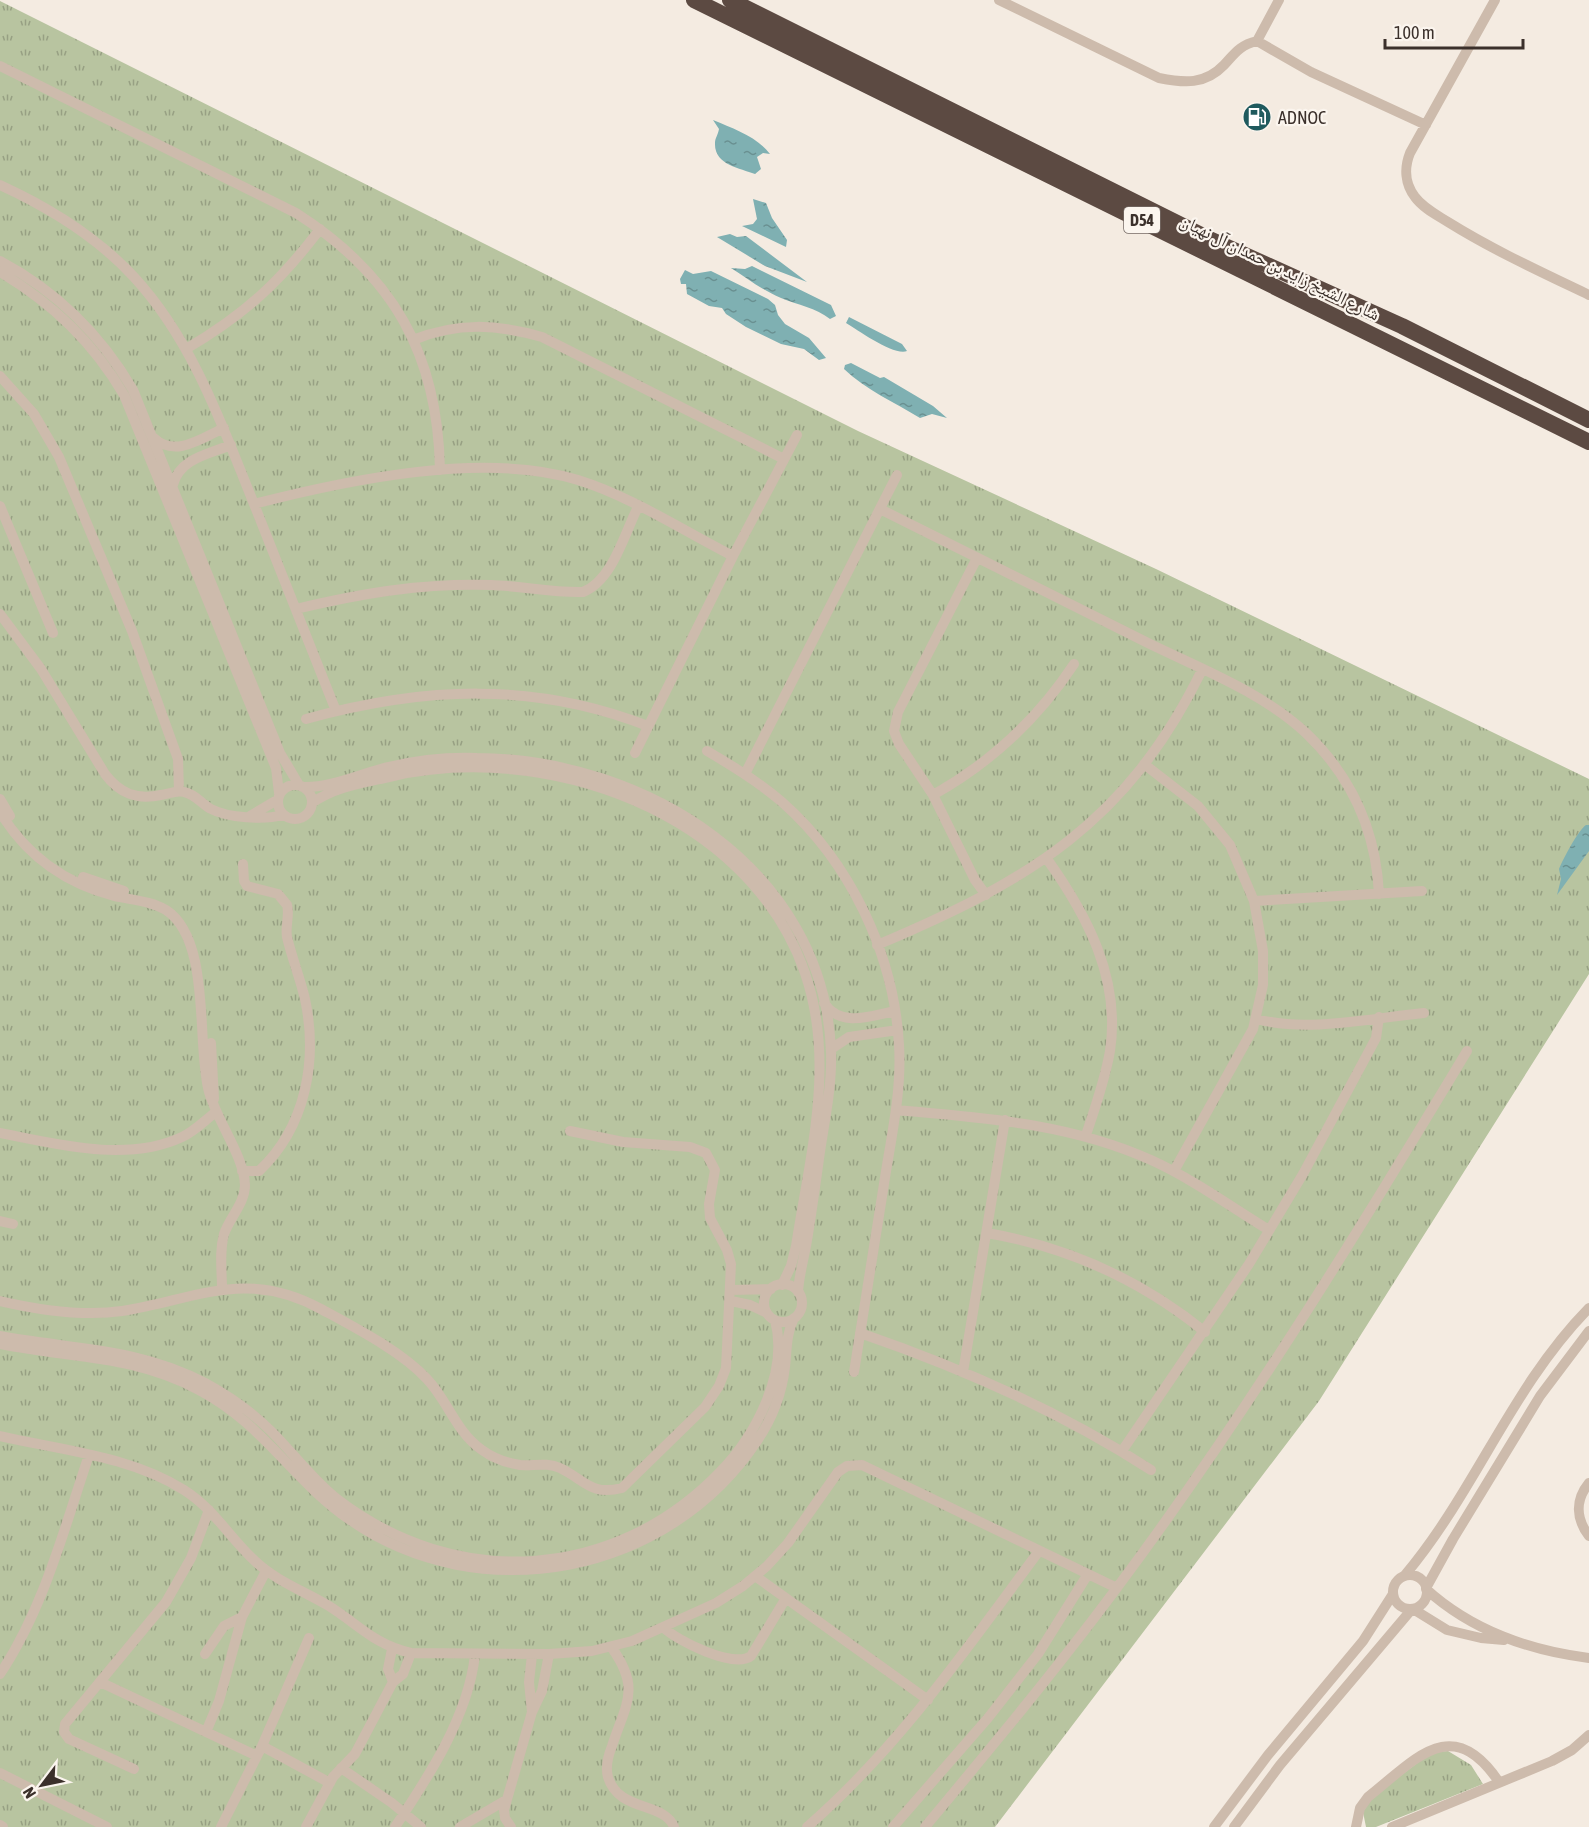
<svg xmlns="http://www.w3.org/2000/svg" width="1589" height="1827" viewBox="0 0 1589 1827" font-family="'Asap Condensed','Noto Naskh Arabic',sans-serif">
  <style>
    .grass { fill: url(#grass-tufts) }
    .water { fill: url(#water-ripples) }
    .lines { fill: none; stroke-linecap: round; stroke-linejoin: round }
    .minor { stroke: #cdbbac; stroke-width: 10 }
    .highway { stroke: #5c4a42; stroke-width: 16 }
    .labels { text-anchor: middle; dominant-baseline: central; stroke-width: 4.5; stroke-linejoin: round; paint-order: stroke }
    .shield { fill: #fbf5ee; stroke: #756b66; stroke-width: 1.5 }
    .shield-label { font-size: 16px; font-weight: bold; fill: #3b302b }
    .poi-label { font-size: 18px; fill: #3b302b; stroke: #fbf5ee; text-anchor: start }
    .street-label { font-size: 18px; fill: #3b302b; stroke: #fbf5ee }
  </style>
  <defs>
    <pattern id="grass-tufts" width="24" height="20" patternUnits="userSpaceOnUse" patternTransform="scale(1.5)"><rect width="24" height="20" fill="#b8c4a0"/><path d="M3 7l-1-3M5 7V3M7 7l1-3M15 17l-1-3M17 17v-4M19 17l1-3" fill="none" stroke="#97a083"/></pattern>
    <pattern id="water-ripples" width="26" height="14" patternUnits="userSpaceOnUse" patternTransform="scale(1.5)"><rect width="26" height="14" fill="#7fb0b2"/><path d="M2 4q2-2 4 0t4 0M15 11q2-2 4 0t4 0" fill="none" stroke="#699091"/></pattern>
  </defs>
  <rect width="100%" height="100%" fill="#f4ebe1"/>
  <path class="grass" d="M 0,1 L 858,431 L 1156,569 L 1589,779 L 1589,974 L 1319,1401 L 995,1827 L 0,1827 Z
    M 1448,1751 L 1471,1765 L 1483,1784 L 1376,1827 L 1366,1827 L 1363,1812 L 1372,1797 L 1432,1752 Z"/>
  <path class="water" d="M 713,120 C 734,129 756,136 770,154 L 763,153 L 757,157 L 761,169 L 755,174 C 740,168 714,165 715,143 C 715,138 718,135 719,129 Z
    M 753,199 L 766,203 L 772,218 L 787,240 L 786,247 L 742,226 L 753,224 L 757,219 Z
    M 730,234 L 737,237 L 746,236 L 807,282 L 765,266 L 717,237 Z
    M 752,266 L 831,305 L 836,316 L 830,319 C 816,308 798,305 781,298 C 762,290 748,279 731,268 L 745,269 Z
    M 685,270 L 693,274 L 711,271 L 768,299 L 775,305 L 778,315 L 785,324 L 809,338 L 826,358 L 819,360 L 804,349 L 781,344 L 746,327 L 726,314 L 722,308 L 709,306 L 687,294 L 686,284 L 681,284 L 680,279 Z
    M 849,317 L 902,344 L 907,351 C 894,356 859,331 846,323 Z
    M 851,363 L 880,378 L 884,377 L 933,406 L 947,418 L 932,414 L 920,418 C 894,402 866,390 844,369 L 845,365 Z
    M 1586,825 L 1589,825 L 1589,851 L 1557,895 L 1561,879 L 1559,869 C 1563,859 1579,829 1586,825 Z"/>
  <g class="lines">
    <path class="minor" d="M 999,0 L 1159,78 C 1184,83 1205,85 1224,65 C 1235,53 1240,45 1257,41 L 1311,72 L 1426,125
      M 1495,0 L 1410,153 C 1404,168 1405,184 1415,197 C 1423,208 1437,215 1448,222 C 1493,250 1541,272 1589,295
      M 1257,41 L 1279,0
      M 0,66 L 296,213 C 393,275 438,354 440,470
      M 0,185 C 48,207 98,238 134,277 C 193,341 222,425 254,504 C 281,573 308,642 336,711
      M 0,261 C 56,291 101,335 133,390 L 280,753 L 299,785
      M 0,272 C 53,304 93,342 124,395 L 276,768 L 279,793
      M 413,340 C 457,322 497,324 542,337 L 784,459
      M 186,349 C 244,315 280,282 320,229
      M 0,376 L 34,414 L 59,457 L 132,631 L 178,759 L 179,791
      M 154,438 C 175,458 202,438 224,428
      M 173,485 C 179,459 208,454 231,445
      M 254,504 C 347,480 484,451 578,480 C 630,496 684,531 733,556
      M 0,506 L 53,633
      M 880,509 C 969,554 1059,598 1148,643 C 1201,669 1262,692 1306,733 C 1352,777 1376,831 1379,894
      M 977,558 L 898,712 L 894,731 L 899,744 L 933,795 L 975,880 L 986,895
      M 296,609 C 363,593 422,583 491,585 C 522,586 553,593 583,592 C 613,580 624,534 638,507
      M 0,614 L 41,669 L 105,774 C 120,794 137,800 161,795 C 169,794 176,790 184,792 C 195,794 202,804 211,809 C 228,818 264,820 283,815
      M 306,719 C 423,687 533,681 648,726
      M 707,751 C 733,766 759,782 782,802 C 850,862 894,954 899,1045 C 902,1091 891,1138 884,1184 C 874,1247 864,1309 854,1372
      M 635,753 L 733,556 L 797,435
      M 1144,764 L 1198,806 L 1230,845 L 1254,901 L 1263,951 L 1263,985 L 1253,1029 L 1174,1171
      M 745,774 L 897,475
      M278 802a17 17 0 1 1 34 0a17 17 0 1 1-34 0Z
      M 303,787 C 331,788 362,773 389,767 C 418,760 448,757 477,758 C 645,759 825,869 831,1052 C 832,1083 826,1114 821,1145 C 816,1179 812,1212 806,1246 C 803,1262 799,1276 798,1292
      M 933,795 C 992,762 1037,720 1074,664
      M 0,799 L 10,816
      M 312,803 C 335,787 362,783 389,777 C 544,740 749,811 805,973 C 836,1063 810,1155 796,1246 L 791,1266 L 782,1285
      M 0,812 C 26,855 64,883 114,896 C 131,900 151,901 166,910 C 212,940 196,1045 209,1092 C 217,1121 244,1156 245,1185 C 245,1203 230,1217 224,1234 C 219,1252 222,1271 222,1289
      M 250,816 L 277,800
      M 1047,859 C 1087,915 1121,979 1110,1051 C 1105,1080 1095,1108 1086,1135
      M 83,877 L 124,891
      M 1254,901 L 1422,891
      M 877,945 C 1029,881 1127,823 1202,670
      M 824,1003 C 841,1028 871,1016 895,1011
      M 1257,1019 C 1307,1033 1372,1018 1424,1013
      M 211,1043 L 214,1099
      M 831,1049 L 849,1037 L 898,1030
      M 896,1110 C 984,1118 1069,1123 1151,1160 C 1193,1179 1231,1207 1269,1230
      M 0,1133 C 56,1144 127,1163 182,1137 C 195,1131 205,1120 216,1112
      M 242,1171 L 259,1171 C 306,1127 318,1060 305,999 C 300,978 292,958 287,937 C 285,926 290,915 287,905 L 278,894 L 247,886 L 244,881 L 243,864
      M 0,1221 L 13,1224
      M 987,1233 C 1068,1247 1140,1279 1205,1332
      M764 1303a19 19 0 1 1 38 0a19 19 0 1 1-38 0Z
      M 731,1290 L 771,1289
      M 0,1301 C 39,1310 82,1317 122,1311 C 197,1299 246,1268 321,1309 C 354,1327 401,1351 427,1379 C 448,1401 456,1432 482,1450 C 493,1458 507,1463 520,1465 C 534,1466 547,1462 560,1468 C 585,1480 591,1496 622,1488 L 705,1407 L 719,1386 L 726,1368 L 731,1264 L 727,1250 L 710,1218 L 709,1204 L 715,1170 L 706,1153 L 690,1147 L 623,1142 L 570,1131
      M 731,1301 L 750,1305 L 767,1313
      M 860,1333 C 962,1368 1060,1411 1151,1470
      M 0,1336 C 70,1349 140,1348 205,1383 C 229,1396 252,1412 272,1432 C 294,1454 312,1479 337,1499 C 457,1591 615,1581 720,1472 C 756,1435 789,1372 775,1320
      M 0,1344 C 72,1359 131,1354 199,1390 C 264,1424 292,1480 350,1520 C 481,1611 669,1574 757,1441 C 772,1419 782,1393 785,1367 C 787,1350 786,1334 794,1318
      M 963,1372 L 1005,1120
      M 0,1436 C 61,1450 130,1456 184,1490 C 214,1509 230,1538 255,1561 C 276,1581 304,1591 329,1606 C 359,1625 375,1645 411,1653 L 549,1654 L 592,1651 L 632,1641 L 716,1603 L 743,1586 L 767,1566 L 788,1543 L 838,1472 L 847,1466 L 862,1465 L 1117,1588
      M 1122,1451 L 1249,1264 L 1303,1174 L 1376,1038 L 1379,1017
      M 1589,1483 C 1575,1500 1576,1519 1589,1536
      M 1405,1575 C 1475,1492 1512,1386 1589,1308
      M1393 1592a17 17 0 1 1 34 0a17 17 0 1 1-34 0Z
      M 755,1576 L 928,1700
      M 1426,1588 L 1453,1539 L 1540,1396 L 1589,1331
      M 1426,1589 C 1471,1630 1530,1651 1589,1658
      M 1413,1609 L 1447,1630 L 1481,1638 L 1504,1640
      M 663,1627 C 677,1641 734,1669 751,1656 L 786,1598
      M 612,1648 C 641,1689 626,1703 612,1746 C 608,1756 605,1766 608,1777 C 618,1812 665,1802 674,1827
      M 392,1649 L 388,1669 L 393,1682
      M 205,1654 L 224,1626 L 242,1617
      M 532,1655 L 529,1682 L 532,1712
      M 0,1674 C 44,1608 64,1529 89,1455
      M 100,1682 L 257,1756
      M 206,1732 L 219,1701 L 242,1617 L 266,1571
      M 262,1746 L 330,1783
      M 341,1768 L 392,1803 L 421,1827
      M 134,1769 L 69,1739 L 64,1732 L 65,1724 L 166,1602 L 191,1558 L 209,1510
      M 0,1773 L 107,1827
      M 0,1825 L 3,1827
      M 221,1827 L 262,1746 L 309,1638
      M 306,1827 L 333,1777 L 355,1754 L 393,1682 L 403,1674 L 411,1653
      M 395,1827 C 429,1776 468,1717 475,1655
      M 460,1827 L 506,1800
      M 511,1827 L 505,1818 L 504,1810 L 532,1712 L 542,1691 L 549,1654
      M 807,1827 C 899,1747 967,1648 1039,1551
      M 893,1827 L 988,1718 L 1038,1654 L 1088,1574
      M 925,1827 C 990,1749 1055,1671 1116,1589 C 1244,1418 1357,1234 1467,1051
      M 1214,1827 L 1268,1755 L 1363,1641 L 1393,1594
      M 1234,1827 L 1280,1765 L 1412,1609
      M 1356,1827 L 1360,1808 L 1368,1797 C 1415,1760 1452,1712 1499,1782
      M 1392,1827 L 1552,1761 L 1572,1750 L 1589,1735"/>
    <path class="highway" d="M 694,0 L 1589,442
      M 730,0 L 1205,237 L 1402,326 L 1589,420"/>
  </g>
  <defs>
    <g id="fuel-disc" transform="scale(1.5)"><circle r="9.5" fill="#1f5a5e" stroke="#fbf5ee"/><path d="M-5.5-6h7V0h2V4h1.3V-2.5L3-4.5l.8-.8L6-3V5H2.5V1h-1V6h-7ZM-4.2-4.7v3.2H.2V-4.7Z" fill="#fff"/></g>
  </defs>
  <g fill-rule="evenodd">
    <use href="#fuel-disc" x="1257" y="117"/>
  </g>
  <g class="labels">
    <rect class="shield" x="1124" y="207" width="36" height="26" rx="4.5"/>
    <g class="shield-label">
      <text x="1142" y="220">D54</text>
    </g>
    <g class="poi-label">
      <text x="1278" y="117">ADNOC</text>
    </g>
    <g class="street-label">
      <text transform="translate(1280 267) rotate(26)">شارع الشيخ زايد بن حمدان آل نهيان</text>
    </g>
  </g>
  <g transform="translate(42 1785) rotate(238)" stroke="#fbf5ee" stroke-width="4.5" paint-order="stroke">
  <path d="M0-4.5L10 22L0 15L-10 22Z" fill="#3b302b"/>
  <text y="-9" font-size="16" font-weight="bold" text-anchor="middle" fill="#3b302b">N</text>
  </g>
  <path d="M1385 39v9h138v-9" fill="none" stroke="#3b302b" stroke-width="3"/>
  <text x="1394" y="39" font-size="18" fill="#3b302b" stroke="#fbf5ee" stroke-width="4.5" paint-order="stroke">100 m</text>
</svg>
